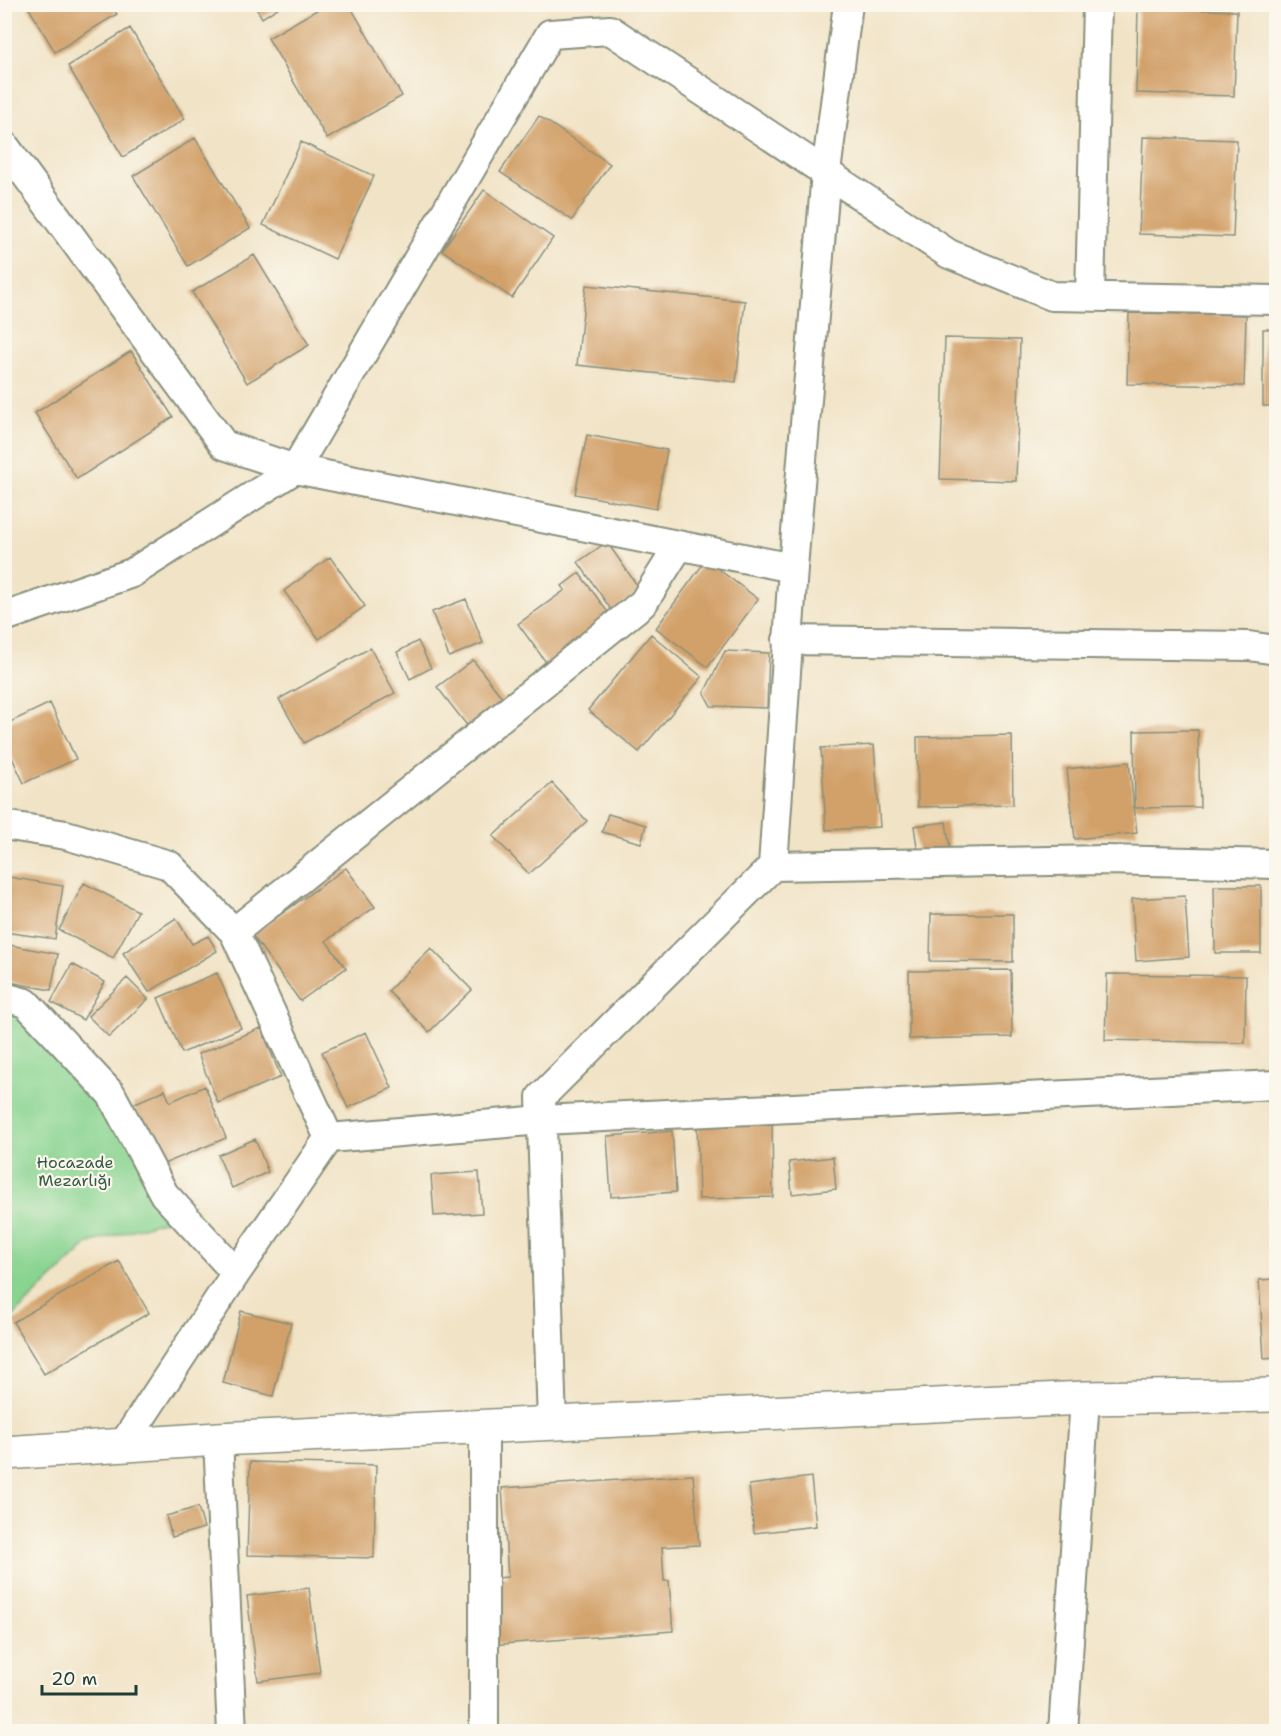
<svg xmlns="http://www.w3.org/2000/svg" width="1281" height="1736" viewBox="0 0 1281 1736" font-family="'Shantell Sans',sans-serif">
  <style>
    .green { fill: #89d491; stroke: #548862; stroke-width: 1.5 }
    .building { fill: #d2a069 }
    .lines { fill: none; stroke-linecap: round; stroke-linejoin: round }
    .minor-casing { stroke: #88907d; stroke-width: 32 }
    .tertiary-casing { stroke: #88907d; stroke-width: 36 }
    .minor { stroke: #fff; stroke-width: 28 }
    .tertiary { stroke: #fff; stroke-width: 33 }
    .labels { text-anchor: middle; dominant-baseline: central; stroke-width: 4.5; stroke-linejoin: round; paint-order: stroke }
    .park-label { font-size: 16px; fill: #345b47; stroke: #fbf7ec }
  </style>
  <rect width="100%" height="100%" fill="#fbf7ec"/>
  <filter id="ink" filterUnits="userSpaceOnUse"><feTurbulence type="fractalNoise" baseFrequency=".0167" numOctaves="2"/><feDisplacementMap in="SourceGraphic" scale="12" xChannelSelector="R" yChannelSelector="G"/><feConvolveMatrix kernelMatrix="1 2 1 2 8 2 1 2 1" color-interpolation-filters="sRGB"/></filter>
  <filter id="wash" filterUnits="userSpaceOnUse"><feTurbulence type="fractalNoise" baseFrequency=".008" numOctaves="4" result="noise"/><feDisplacementMap in="SourceGraphic" scale="24" xChannelSelector="R" yChannelSelector="G"/><feGaussianBlur stdDeviation="1.35" result="paint"/><feColorMatrix in="noise" values="0 0 0 0 0 0 0 0 0 0 0 0 0 0 0 0 0 1.4 0 .05"/><feComposite in="paint" operator="in"/></filter>
  <g filter="url(#wash)">
    <rect width="100%" height="100%" fill="#f1e3c6"/>
    <path class="green" d="M 5,1008 L 33,1014 L 131,1116 L 166,1220 L 89,1243 L 5,1324 Z"/>
    <g id="blocks">
      <path class="building" d="M 254,4 L 284,4 L 262,18 Z
        M 327,4 L 349,4 L 402,96 L 327,139 L 268,38 Z
        M 27,5 L 111,5 L 117,14 L 55,52 Z
        M 1138,8 L 1237,11 L 1234,96 L 1136,93 Z
        M 130,28 L 185,119 L 123,157 L 68,66 Z
        M 539,116 L 610,164 L 572,220 L 500,172 Z
        M 1143,137 L 1237,140 L 1233,237 L 1139,234 Z
        M 195,138 L 250,228 L 188,266 L 133,176 Z
        M 301,142 L 374,176 L 335,259 L 263,225 Z
        M 484,190 L 553,238 L 512,298 L 442,250 Z
        M 254,255 L 309,345 L 247,383 L 192,292 Z
        M 586,285 L 745,301 L 736,382 L 577,365 Z
        M 1129,313 L 1246,315 L 1244,386 L 1127,384 Z
        M 1263,329 L 1276,329 L 1276,406 L 1263,406 Z
        M 945,338 L 1020,340 L 1016,481 L 940,479 Z
        M 131,351 L 173,417 L 77,479 L 35,413 Z
        M 587,435 L 667,450 L 656,509 L 575,494 Z
        M 607,542 L 641,591 L 612,611 L 578,562 Z
        M 330,557 L 365,606 L 319,639 L 284,591 Z
        M 706,560 L 758,599 L 708,667 L 656,628 Z
        M 579,573 L 613,619 L 548,665 L 518,624 L 565,590 L 562,586 Z
        M 466,599 L 483,643 L 449,657 L 432,612 Z
        M 651,634 L 702,677 L 639,752 L 588,710 Z
        M 418,641 L 431,668 L 410,679 L 397,652 Z
        M 370,648 L 395,693 L 304,743 L 279,699 Z
        M 725,651 L 769,653 L 767,708 L 711,706 L 704,693 Z
        M 473,660 L 504,700 L 469,728 L 437,687 Z
        M 50,703 L 76,759 L 24,783 L 4,741 L 4,725 Z
        M 1198,730 L 1200,807 L 1135,808 L 1134,731 Z
        M 1012,735 L 1013,805 L 918,807 L 917,737 Z
        M 874,745 L 880,827 L 826,830 L 821,748 Z
        M 1129,762 L 1137,833 L 1075,839 L 1067,769 Z
        M 552,783 L 587,821 L 529,874 L 493,836 Z
        M 608,814 L 646,825 L 641,843 L 602,832 Z
        M 946,822 L 950,849 L 918,854 L 914,826 Z
        M 346,868 L 375,907 L 326,941 L 346,968 L 300,1001 L 252,935 Z
        M 9,877 L 63,886 L 55,939 L 4,932 L 4,905 Z
        M 84,883 L 138,911 L 113,958 L 59,930 Z
        M 1214,886 L 1261,886 L 1261,953 L 1215,953 Z
        M 1185,896 L 1189,957 L 1136,961 L 1132,899 Z
        M 931,914 L 1013,914 L 1013,962 L 930,961 Z
        M 176,918 L 192,944 L 208,936 L 217,951 L 149,992 L 123,953 Z
        M 4,944 L 58,954 L 51,990 L 4,981 Z
        M 431,948 L 472,990 L 429,1032 L 388,991 Z
        M 72,964 L 105,982 L 83,1020 L 51,1002 Z
        M 1011,970 L 1012,1037 L 909,1039 L 909,971 Z
        M 217,973 L 241,1028 L 182,1053 L 158,998 Z
        M 1107,974 L 1246,976 L 1245,1043 L 1105,1040 Z
        M 127,978 L 148,999 L 109,1037 L 88,1016 Z
        M 261,1028 L 281,1077 L 218,1103 L 198,1054 Z
        M 366,1032 L 392,1088 L 348,1108 L 322,1052 Z
        M 205,1086 L 226,1138 L 159,1166 L 133,1104 L 165,1090 L 170,1102 Z
        M 772,1118 L 773,1197 L 699,1199 L 697,1120 Z
        M 672,1131 L 676,1192 L 611,1197 L 607,1136 Z
        M 255,1139 L 268,1172 L 232,1188 L 218,1155 Z
        M 833,1157 L 836,1189 L 792,1194 L 789,1162 Z
        M 479,1172 L 482,1213 L 434,1216 L 431,1175 Z
        M 119,1261 L 149,1313 L 44,1374 L 13,1322 Z
        M 1276,1279 L 1276,1358 L 1264,1359 L 1259,1280 Z
        M 241,1311 L 291,1323 L 273,1396 L 223,1383 Z
        M 250,1462 L 376,1465 L 374,1558 L 247,1555 Z
        M 693,1475 L 699,1545 L 662,1547 L 664,1581 L 669,1581 L 673,1631 L 476,1646 L 472,1580 L 508,1577 L 502,1488 Z
        M 811,1477 L 816,1526 L 754,1533 L 749,1485 Z
        M 198,1507 L 204,1528 L 172,1537 L 166,1516 Z
        M 309,1588 L 320,1673 L 258,1681 L 247,1596 Z"/>
    </g>
  </g>
  <g filter="url(#ink)">
    <use href="#blocks" fill-opacity="0" stroke="#88907d" stroke-width="1.5"/>
    <g class="lines">
      <g class="minor-casing">
        <path id="minor" d="M 4,145 L 224,445 L 295,469 L 793,568
          M 1090,296 L 1097,4
          M 4,617 L 132,573 L 295,469 L 550,34 L 610,30 L 949,254 L 1052,296 L 1276,300
          M 787,640 L 1249,646 L 1276,650
          M 4,825 L 66,835 L 169,865 L 234,932 L 329,1138
          M 773,866 L 1106,860 L 1276,864
          M 234,932 L 643,603 L 679,546
          M 4,997 L 26,1003 L 111,1094 L 164,1194 L 236,1273
          M 552,1423 L 541,1097 L 773,866 L 793,568 L 826,172 L 848,4
          M 484,1427 L 484,1732
          M 218,1439 L 232,1732
          M 123,1445 L 236,1273 L 329,1138 L 542,1120 L 1276,1085
          M 1063,1732 L 1085,1398"/>
      </g>
      <g class="tertiary-casing">
        <path id="tertiary" d="M 4,1453 L 218,1439 L 1085,1398 L 1276,1395"/>
      </g>
      <use href="#minor" class="minor"/>
      <use href="#tertiary" class="tertiary"/>
    </g>
  </g>
  <g class="labels">
    <g class="park-label">
      <text x="75" y="1162">Hocazade<tspan x="75" dy="18">Mezarlığı</tspan></text>
    </g>
  </g>
  <rect width="1281" height="1736" fill="none" stroke="#fbf7ec" stroke-width="24"/>
  <path d="M42 1685v9h94v-9" fill="none" stroke="#1f3d34" stroke-width="3"/>
  <text x="51" y="1685" font-size="18" fill="#1f3d34" stroke="#fbf7ec" stroke-width="4.5" paint-order="stroke">20 m</text>
</svg>
